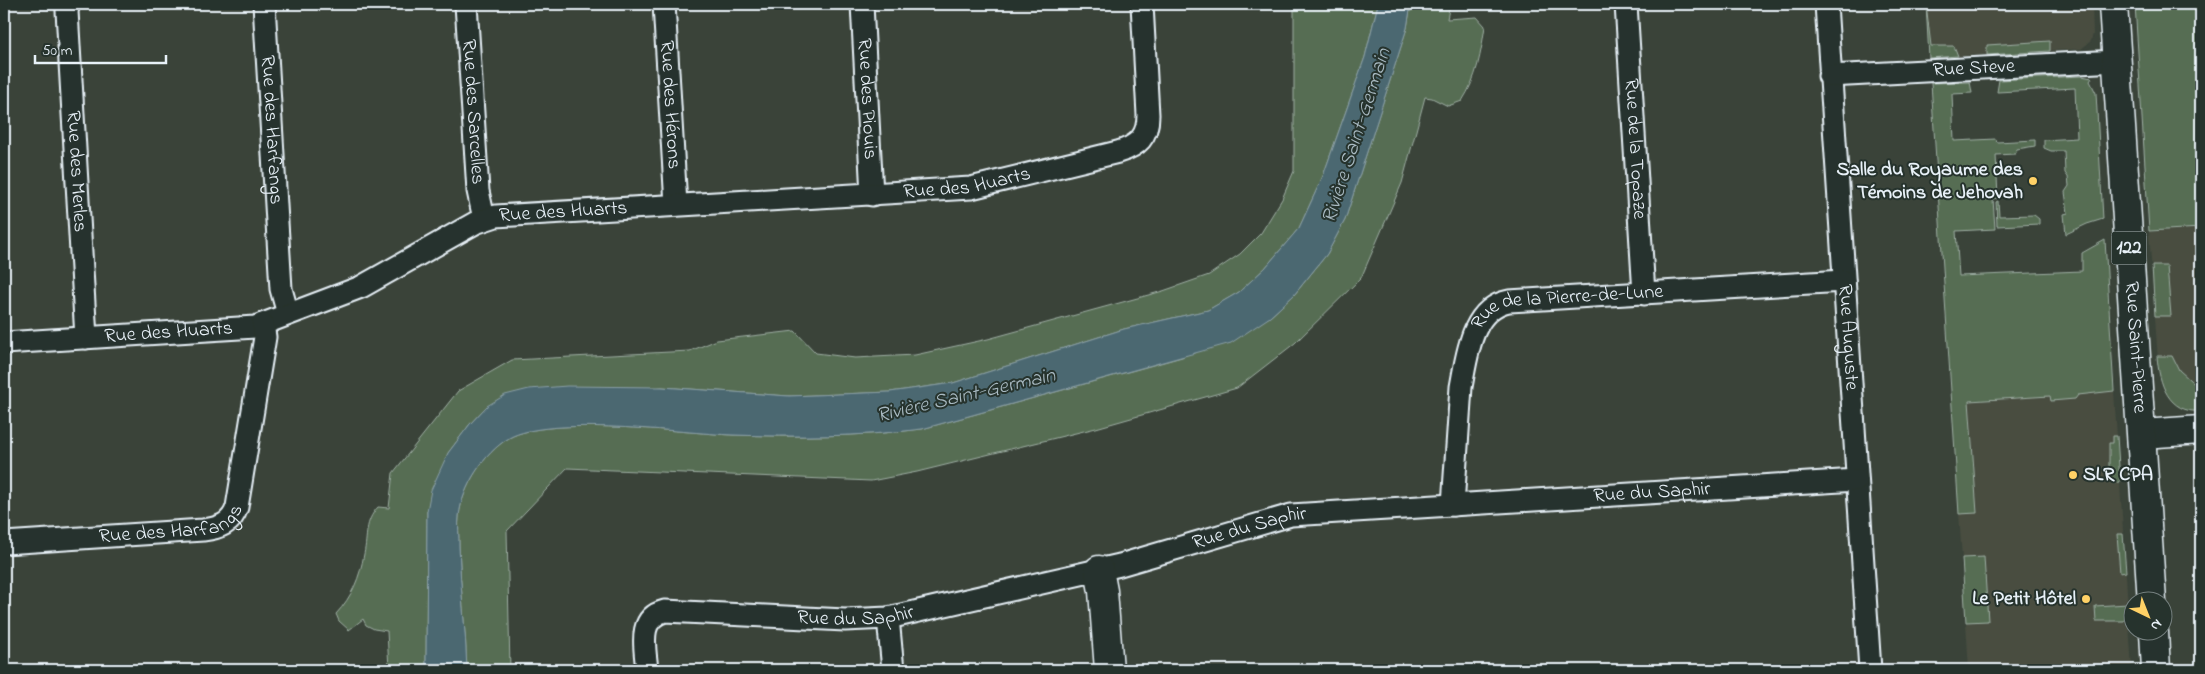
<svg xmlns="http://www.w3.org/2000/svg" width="2205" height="674" viewBox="0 0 2205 674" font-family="'Indie Flower',sans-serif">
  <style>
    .built { fill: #484e41 }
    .green { fill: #566d52; stroke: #9fafa5 }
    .water { fill: #4b6871; stroke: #8a9fa7 }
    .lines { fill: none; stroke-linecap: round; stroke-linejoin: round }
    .street-casing { stroke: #e8f1f8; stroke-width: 25 }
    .secondary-casing { stroke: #e8f1f8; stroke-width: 31 }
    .primary-casing { stroke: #e8f1f8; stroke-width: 31 }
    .street { stroke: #26332d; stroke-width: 21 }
    .secondary { stroke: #26332d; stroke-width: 28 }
    .primary { stroke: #26332d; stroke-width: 28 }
    .poi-dot { fill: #ffd166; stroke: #26332d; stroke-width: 2 }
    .labels { text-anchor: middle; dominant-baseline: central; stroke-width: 4; stroke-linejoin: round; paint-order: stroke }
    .shield { fill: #26332d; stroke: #aeb8bb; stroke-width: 1 }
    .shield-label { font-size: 19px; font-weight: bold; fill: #e8f1f8 }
    .street-label { font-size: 20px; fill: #e8f1f8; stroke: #26332d }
    .poi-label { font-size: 20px; font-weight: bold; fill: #e8f1f8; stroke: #26332d; text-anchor: end }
    .water-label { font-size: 21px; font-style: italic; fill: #a9bac2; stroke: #26332d }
  </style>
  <rect width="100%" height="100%" fill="#3a4339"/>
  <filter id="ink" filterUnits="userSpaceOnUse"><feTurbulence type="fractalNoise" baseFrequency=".02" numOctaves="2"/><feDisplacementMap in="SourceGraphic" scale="10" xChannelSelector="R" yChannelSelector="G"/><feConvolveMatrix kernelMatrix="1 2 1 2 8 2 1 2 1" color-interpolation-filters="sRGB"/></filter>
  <g filter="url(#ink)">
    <path class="built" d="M 1926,4 L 2092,4 L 2093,34 L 2091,41 L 2081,49 L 1929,58 Z
      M 2201,228 L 2201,411 L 2193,412 L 2180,408 L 2171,400 L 2159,375 L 2149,231 Z
      M 2114,391 L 2132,670 L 1969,670 L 1952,402 Z"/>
    <path class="green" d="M 1294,4 L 1378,4 L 1365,57 L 1323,176 L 1299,228 L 1265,268 L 1239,292 L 1208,310 L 1124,329 L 953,383 L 890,392 L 789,396 L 662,387 L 487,406 L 470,424 L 448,453 L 427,511 L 426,670 L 389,670 L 387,631 L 374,629 L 366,625 L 363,619 L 349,630 L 339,621 L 336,614 C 352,597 360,577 364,554 C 368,536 364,522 378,507 L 389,508 L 393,473 L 458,391 L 512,360 L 690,351 L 717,340 L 795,331 L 816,353 L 855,358 L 915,355 L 988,339 L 1163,291 L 1209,275 L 1240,254 L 1261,233 L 1282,199 L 1294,171 Z
      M 1411,4 L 1450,4 L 1447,19 L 1477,17 L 1485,26 C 1481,53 1477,78 1462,101 L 1448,106 L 1432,98 L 1425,97 L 1402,183 L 1361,278 L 1295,343 L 1237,388 L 1096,428 L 917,472 L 871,481 L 567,468 L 507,531 L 510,670 L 467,670 C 466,629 460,588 459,546 C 459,536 458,525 459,516 C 462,487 484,453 509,438 C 549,415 682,433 733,435 C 793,437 863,437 922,429 L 1182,357 L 1270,317 L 1294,295 L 1327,254 L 1345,220 L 1407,28 Z
      M 1926,4 L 1931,46 L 1954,46 L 1958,56 L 1929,58 Z
      M 2135,4 L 2201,4 L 2201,228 L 2149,231 Z
      M 2050,41 L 2050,51 L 1987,55 L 1987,45 Z
      M 2082,76 L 2092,78 L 2090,81 L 2096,93 L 2103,219 L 2087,224 L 2066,234 L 2064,214 L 2068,213 L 2065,192 L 2069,186 L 2068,177 L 2065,173 L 2064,151 L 2051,151 L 2044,148 L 2044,140 L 2077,138 L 2075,88 L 1997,92 L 1999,80 Z
      M 1970,82 L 1972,93 L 1952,94 L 1954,141 L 1996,139 L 1997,142 L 2035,140 L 2035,146 L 2017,149 L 2015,154 L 1996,155 L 1998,198 L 1993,199 L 1995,229 L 1956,231 L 1959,276 L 2082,271 L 2082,253 L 2105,240 L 2114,391 L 2078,395 L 2075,399 L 2051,401 L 2050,396 L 1969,401 L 1977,513 L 1959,514 L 1931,83 Z
      M 1998,201 L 1999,216 L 2034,215 L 2039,219 L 2039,224 L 1997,226 L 1996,202 Z
      M 2152,266 L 2167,266 L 2171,316 L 2155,316 Z
      M 2157,356 L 2172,356 L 2179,370 L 2201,390 L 2201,411 C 2168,414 2159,383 2157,356 Z
      M 2113,436 L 2117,436 L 2120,482 L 2113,483 L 2109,479 L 2109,443 L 2113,443 Z
      M 2117,534 L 2123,534 L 2126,572 L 2120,573 Z
      M 1984,557 L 1988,621 L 1966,622 L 1962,558 Z
      M 2128,604 L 2129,622 L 2125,618 L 2124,621 L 2096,621 L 2095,606 Z"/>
    <path class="water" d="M 1378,4 L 1411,4 L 1407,28 L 1345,220 L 1327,254 L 1294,295 L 1270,317 L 1231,343 L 922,429 C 862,437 793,437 733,435 C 682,433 549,415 509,438 C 484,453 462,487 459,516 C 458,525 459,536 459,546 C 460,588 466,629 467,670 L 426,670 L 427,511 L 431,490 L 448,453 L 470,424 L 487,406 L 505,395 L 529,389 L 567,386 L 662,387 L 789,396 L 890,392 L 953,383 L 1124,329 L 1208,310 L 1239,292 L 1265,268 L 1299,228 L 1323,176 L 1365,57 Z"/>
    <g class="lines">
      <g class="street-casing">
        <g id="street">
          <path id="s1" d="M 69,4 L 67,11 L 86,338"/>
          <path id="s2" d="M 264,4 L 281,289 L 288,314"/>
          <path id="s3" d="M 466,4 L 478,191 L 484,219"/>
          <path id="s4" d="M 664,4 L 676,205"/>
          <path id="s5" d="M 862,4 L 872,195"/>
          <path id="s6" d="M 1626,4 L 1644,294"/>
          <path id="s7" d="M 1826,4 L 1870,670"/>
          <path id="s8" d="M 1829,76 L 2117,61"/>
          <path id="s9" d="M 4,343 L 255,327 L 361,287 L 475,223 L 496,216 L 971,188 L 1118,152 C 1138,146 1148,137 1148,115 L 1142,4"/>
          <path id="s10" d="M 1453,505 L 1461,387 C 1467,356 1471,308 1509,301 L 1844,281"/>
          <path id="s11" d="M 4,543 L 203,530 C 219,528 232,524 237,507 L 265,337 L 263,324"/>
          <path d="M 888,618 L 893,670"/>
          <path id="s12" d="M 647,670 C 645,647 637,618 665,611 L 845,620 L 888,618 L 1120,565 L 1291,515 L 1857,480"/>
        </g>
      </g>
      <g class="secondary-casing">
        <path id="secondary" d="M 2142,434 L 2201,430
          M 1099,570 L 1103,591 L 1109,670"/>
      </g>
      <g class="primary-casing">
        <g id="primary">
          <path id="s13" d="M 2113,4 L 2152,602"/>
          <path d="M 2154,632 L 2156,670"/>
        </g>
      </g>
      <use href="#street" class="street"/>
      <use href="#secondary" class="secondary"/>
      <use href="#primary" class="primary"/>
    </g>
  </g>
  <g class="poi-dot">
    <circle cx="2033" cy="181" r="5"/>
    <circle cx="2073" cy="475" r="5"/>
    <circle cx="2086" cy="599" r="5"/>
  </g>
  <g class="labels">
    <rect class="shield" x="2111.5" y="231.5" width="35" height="33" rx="4"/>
    <g class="shield-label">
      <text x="2129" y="248">122</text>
    </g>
    <g class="street-label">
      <text stroke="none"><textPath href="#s8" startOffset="145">Rue Steve</textPath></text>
      <text stroke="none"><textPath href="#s5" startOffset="95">Rue des Piouis</textPath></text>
      <text stroke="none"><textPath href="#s4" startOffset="101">Rue des Hérons</textPath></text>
      <text stroke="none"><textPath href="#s3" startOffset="108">Rue des Sarcelles</textPath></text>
      <text stroke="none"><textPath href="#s2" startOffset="126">Rue des Harfangs</textPath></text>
      <text stroke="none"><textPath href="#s6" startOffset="145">Rue de la Topaze</textPath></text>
      <text stroke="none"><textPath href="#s1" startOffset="168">Rue des Merles</textPath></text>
      <text stroke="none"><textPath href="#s9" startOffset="990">Rue des Huarts</textPath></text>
      <text stroke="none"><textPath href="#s9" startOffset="585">Rue des Huarts</textPath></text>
      <text stroke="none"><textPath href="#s10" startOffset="279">Rue de la Pierre-de-Lune</textPath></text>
      <text stroke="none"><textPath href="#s9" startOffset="165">Rue des Huarts</textPath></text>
      <text stroke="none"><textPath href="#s7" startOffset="334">Rue Auguste</textPath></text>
      <text stroke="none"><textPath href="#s13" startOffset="344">Rue Saint-Pierre</textPath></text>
      <text stroke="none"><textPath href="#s12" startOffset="1070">Rue du Saphir</textPath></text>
      <text stroke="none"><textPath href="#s11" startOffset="170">Rue des Harfangs</textPath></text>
      <text stroke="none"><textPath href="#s12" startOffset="665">Rue du Saphir</textPath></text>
      <text stroke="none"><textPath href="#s12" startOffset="260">Rue du Saphir</textPath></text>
    </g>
    <g class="poi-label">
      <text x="2023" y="170">Salle du Royaume des<tspan x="2023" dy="23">Témoins de Jehovah</tspan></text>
      <text x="2083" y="475" text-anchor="start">SLR CPA</text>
      <text x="2076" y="599">Le Petit Hôtel</text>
    </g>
    <g class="water-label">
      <text transform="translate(1357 136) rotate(-72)">Rivière Saint-Germain</text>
      <text transform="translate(966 396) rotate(-13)">Rivière Saint-Germain</text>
    </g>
  </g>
  <rect width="2205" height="674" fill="none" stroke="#26332d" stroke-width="20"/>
  <rect x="10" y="10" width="2185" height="654" fill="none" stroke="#e8f1f8" stroke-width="2" filter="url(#ink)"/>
  <g transform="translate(2148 616) rotate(137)"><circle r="24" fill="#26332d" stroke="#747f7e"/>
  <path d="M0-4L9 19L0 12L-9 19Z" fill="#ffd166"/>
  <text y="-8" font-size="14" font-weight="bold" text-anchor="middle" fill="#e8f1f8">N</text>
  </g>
  <path d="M35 55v8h131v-8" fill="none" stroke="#e8f1f8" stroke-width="2.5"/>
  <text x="42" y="55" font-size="15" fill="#e8f1f8" stroke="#26332d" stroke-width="4" paint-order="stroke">50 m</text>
</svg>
